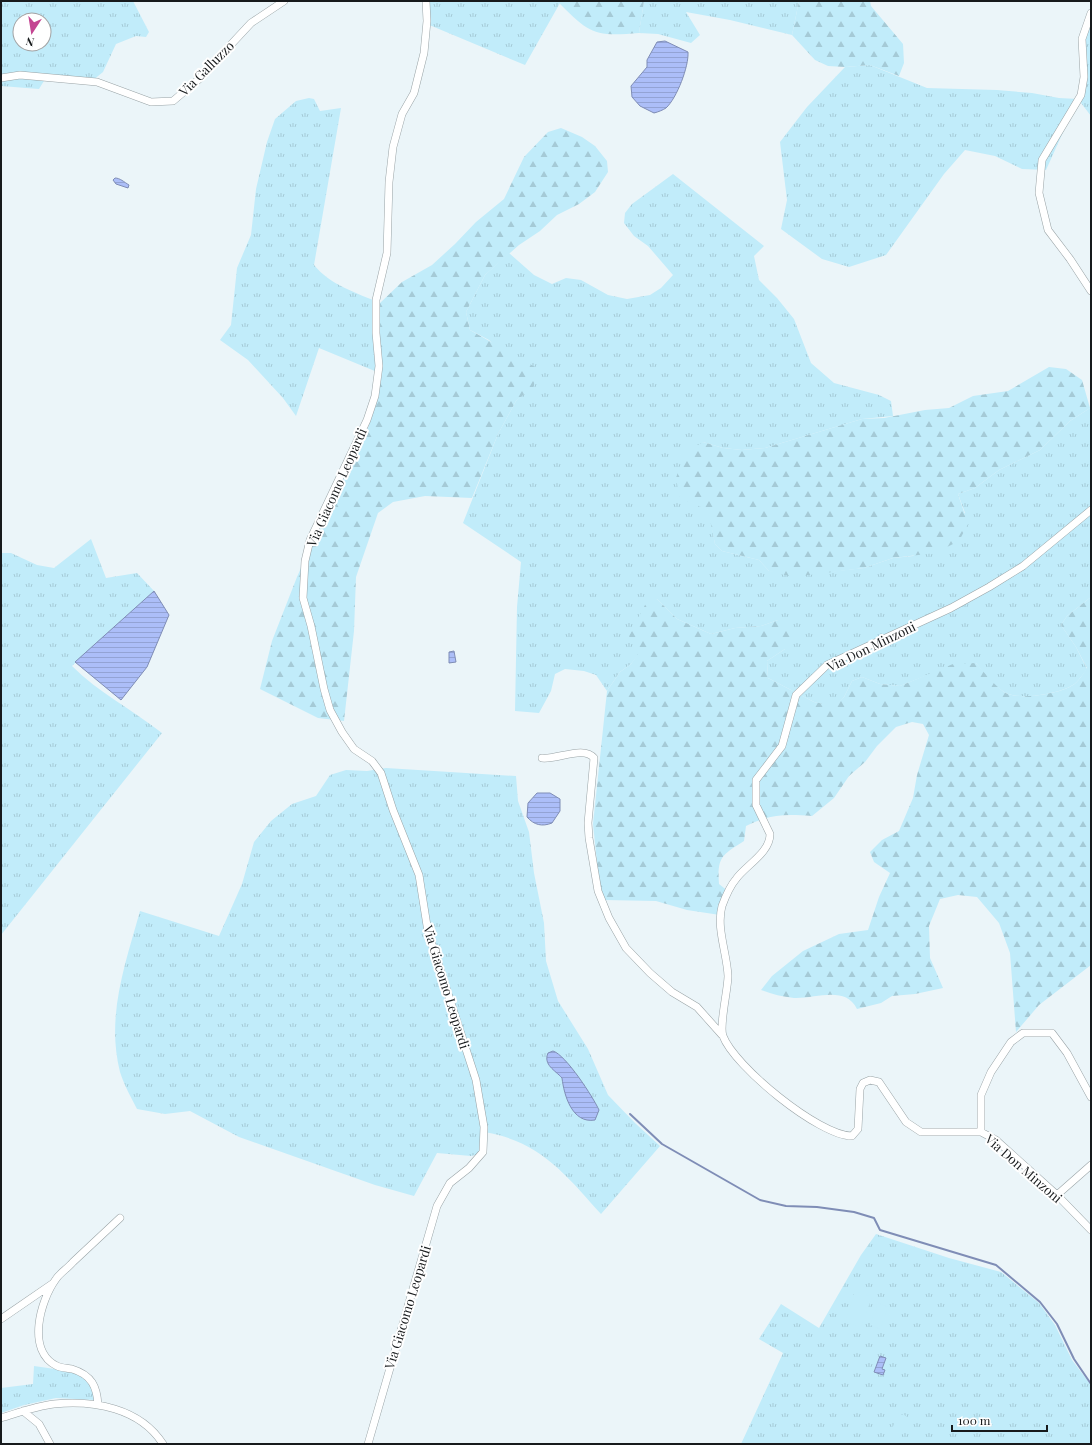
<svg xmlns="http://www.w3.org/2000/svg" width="1092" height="1445" viewBox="0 0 1092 1445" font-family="'Playfair Display',serif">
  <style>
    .grass { fill: url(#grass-tufts); fill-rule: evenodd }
    .forest { fill: url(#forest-firs) }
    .garden { fill: #c1ecfa }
    .water { fill: url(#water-rules); stroke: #7f8db6 }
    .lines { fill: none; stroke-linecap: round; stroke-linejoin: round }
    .stream { stroke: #7f8db6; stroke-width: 2 }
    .minor-casing { stroke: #99a3a6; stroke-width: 8 }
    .minor { stroke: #fff; stroke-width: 7 }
    .labels { text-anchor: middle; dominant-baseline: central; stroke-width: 4; stroke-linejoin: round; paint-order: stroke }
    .street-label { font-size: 13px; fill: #171a1c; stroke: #fff }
  </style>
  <defs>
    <pattern id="grass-tufts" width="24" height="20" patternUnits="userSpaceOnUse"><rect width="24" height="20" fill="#c1ecfa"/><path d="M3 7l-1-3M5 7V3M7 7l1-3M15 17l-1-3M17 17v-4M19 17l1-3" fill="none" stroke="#a5cad6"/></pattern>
    <pattern id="forest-firs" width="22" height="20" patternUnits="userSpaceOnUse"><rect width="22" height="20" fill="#c1ecfa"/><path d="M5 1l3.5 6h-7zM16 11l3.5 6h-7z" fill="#a5cad6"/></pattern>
    <pattern id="water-rules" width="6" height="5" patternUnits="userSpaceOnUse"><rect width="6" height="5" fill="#acbef8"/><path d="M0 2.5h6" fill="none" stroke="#93a3d4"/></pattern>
  </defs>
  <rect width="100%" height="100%" fill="#ebf5f9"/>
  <path class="grass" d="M 1,1 L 133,1 L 149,32 L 146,37 L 136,36 L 116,44 L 103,72 L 92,81 L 47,76 L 39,89 L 1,86 ZM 20,20 L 44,20 L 44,44 L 20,44 Z
    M 428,1 L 557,1 L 560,3 L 525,65 L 427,24 Z
    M 644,1 L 799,1 L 792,35 L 730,20 L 686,12 L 700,35 L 691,43 L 658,34 L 639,33 Z
    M 1091,14 L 1091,116 L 1078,99 L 1046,170 L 1022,169 L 995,156 L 965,150 L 944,174 L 886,255 L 849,267 L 822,259 L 781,229 L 787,200 L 780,142 L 807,107 L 845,67 L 870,65 L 927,88 L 997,90 L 1032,93 L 1059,98 L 1078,99 L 1083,87 L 1084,38 Z
    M 309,98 L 314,99 L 320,111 L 341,108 L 314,265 C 330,285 357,293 380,303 L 378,321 L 382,374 L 319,348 L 296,416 L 283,398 L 248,360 L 220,340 L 231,325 L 237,268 L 251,235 L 256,189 L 267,142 L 275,119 L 296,101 Z
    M 673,174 L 764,246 L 754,256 L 759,280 L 777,298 L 794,319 L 811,363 L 834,383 L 879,395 L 891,401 L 893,416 L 862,419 L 765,448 L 742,450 L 723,448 L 703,442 L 680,497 L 709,510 L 715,544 L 722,551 L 759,560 L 769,571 L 818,573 L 864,568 L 893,558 L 913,556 L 965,513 L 958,494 L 975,488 L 999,470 L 1040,450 L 1070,421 L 1090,408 L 1091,597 L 1067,616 L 1061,625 L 1076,647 L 1087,669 C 1083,674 1078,682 1073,685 C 1059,694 1018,701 1004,692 C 992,684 984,673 976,663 L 925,676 L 900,686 L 880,684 L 862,677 L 852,681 L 844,697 L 834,707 L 814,702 L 768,678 L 767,661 L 785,649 L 778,620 L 761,626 L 735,628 L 711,634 L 677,619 L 657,599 L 639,654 L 631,664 L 620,672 L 607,691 L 596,675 L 584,671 L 565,669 L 555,674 L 551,691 L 539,713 L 515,711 L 517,607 L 521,562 L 463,523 L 498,434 L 516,401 L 534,385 L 489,340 L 470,330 L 466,312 L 485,275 L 509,253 L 534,275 L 552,284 L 566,278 L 581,280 L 608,295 L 627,299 L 650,295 L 661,288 L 673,275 L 648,246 L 634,236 L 624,223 L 625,213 L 632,204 Z
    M 91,539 L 106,578 L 137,573 L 154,591 L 72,666 C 99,693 133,710 162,733 L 1,935 L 1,553 L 11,553 L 37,565 L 54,568 Z
    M 386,768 L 516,776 L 518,801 L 529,832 L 534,873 L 544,923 L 546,961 L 558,1001 L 588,1049 L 608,1095 L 635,1123 L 660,1146 L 601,1214 C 566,1175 540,1141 484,1132 L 487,1152 L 471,1156 L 437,1153 L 414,1196 L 375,1185 L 239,1137 L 190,1111 L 165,1114 L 137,1109 C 131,1097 124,1085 120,1072 C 106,1016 125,965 140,911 L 219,936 L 242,884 L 254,842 L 271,821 L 292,804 L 316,796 L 330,775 L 346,770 L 367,771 Z
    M 876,1234 L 949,1258 L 1001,1272 L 1039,1303 L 1055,1325 L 1072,1360 L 1091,1385 L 1091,1444 L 741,1444 L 783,1353 L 759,1339 L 781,1304 L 819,1328 L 861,1255 Z
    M 34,1366 L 76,1372 L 92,1383 L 95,1400 L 56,1398 L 24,1405 L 1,1413 L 1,1388 L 33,1384 Z"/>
  <path class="forest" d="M 557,1 L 644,1 L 639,33 C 593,37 589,33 557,1 Z
    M 799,1 L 870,1 L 871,6 L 903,44 L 904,63 L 899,76 L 870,65 L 845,67 L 828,66 L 815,60 L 792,35 Z
    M 561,128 L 582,137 L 595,146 L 607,161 L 608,172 L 595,192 L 579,204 L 557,215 L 540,231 L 519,245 L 485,275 L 466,312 L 470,330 L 535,367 L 534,386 L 516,401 L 498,434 L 472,498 L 425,496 L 393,502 L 378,513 L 356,577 L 354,631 L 344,721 L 318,718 L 260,689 L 272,641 L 297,577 L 327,509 L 367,431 L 377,401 L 382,374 L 378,320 L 380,303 L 402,282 L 432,265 L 455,244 L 476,222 L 504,199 L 524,157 L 548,132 Z
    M 1049,367 L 1066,369 L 1082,380 L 1090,408 L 1070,421 L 1040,450 L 999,470 L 975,488 L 958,494 L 968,524 L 959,541 L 935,553 L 893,558 L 864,568 L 793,577 L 769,571 L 759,560 L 722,551 L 715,544 L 708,510 L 680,498 L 676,478 L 684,454 L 703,442 L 723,448 L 742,450 L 765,448 L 862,419 L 884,418 L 925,410 L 949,408 L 973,396 L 1008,391 Z
    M 1091,597 L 1091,965 L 1039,1005 L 1016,1032 L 1010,953 L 999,923 L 977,897 L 958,895 L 940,899 L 929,926 L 930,958 L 943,988 L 915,994 L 892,996 L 881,1003 L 857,1009 C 845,985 816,999 794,998 C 782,997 772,994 761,990 L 772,976 L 803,951 L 839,934 L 868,930 L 879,897 L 890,873 L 874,862 L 870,852 L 882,840 L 899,831 L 913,798 L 917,775 L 929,735 L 923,724 L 912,722 L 896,727 L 877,746 L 865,762 L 849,776 L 834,798 L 812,816 C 784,814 771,814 746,826 L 744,841 C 722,855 717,857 719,884 L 729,892 L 720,915 L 687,910 L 656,901 L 604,900 L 600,891 L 593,824 L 607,691 L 620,672 L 631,664 L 638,654 L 629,636 L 645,605 L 657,599 L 677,619 L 711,634 L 735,628 L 761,626 L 778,620 L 792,623 L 796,638 L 785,649 L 767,661 L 768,678 L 814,702 L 834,706 L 844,697 L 852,681 L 862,677 L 880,684 L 900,686 L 953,664 L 976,663 C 985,673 993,684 1004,692 C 1017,701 1060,694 1073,685 C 1078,682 1083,674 1087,668 L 1076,647 L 1061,625 L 1067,616 Z"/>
  <path class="garden" d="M 855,1291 L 872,1297 L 861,1327 L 845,1321 Z
    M 878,1303 L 888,1307 L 880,1329 L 870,1325 Z
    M 903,1414 L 912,1421 L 899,1438 L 889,1431 Z"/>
  <path class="water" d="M 665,41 L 688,52 C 689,66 677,98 666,108 C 663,110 658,112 654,113 L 640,106 L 632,97 L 631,86 L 647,67 L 647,60 L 657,42 Z
    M 115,178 C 120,178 124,182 129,185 L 128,188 L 116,184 L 113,180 Z
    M 154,591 L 169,615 L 147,667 L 121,700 L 75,662 Z
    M 454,651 L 456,662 L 449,663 L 449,652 Z
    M 537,793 L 550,793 L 560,799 L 560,811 L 552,823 C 542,827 534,825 527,817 L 528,803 Z
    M 553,1051 C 566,1055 593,1097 599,1110 L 595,1120 C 572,1124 564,1095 562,1078 C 555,1070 543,1065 548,1053 Z
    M 880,1356 L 886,1358 L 882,1369 L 885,1370 L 883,1375 L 874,1372 Z"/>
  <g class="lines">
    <path class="stream" d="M 630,1114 L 662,1144 L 760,1200 L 786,1206 L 817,1207 L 854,1212 L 874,1218 L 880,1230 L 996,1265 L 1040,1302 L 1057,1324 L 1074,1359 L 1091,1384"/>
    <g class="minor-casing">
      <path id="minor" d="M 1091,13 L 1082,39 L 1084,77 L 1081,95 L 1042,160 L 1039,193 L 1048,230 L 1070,259 L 1091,291
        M 1,78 L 20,75 L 97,82 L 151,102 L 173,101 L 198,80 L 251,23 L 284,1
        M 1091,510 L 1023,566 L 989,587 L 951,608 L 827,665 L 796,695 L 782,746 L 756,780 L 756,805 L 770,834 C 770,853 746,865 736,879 C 730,886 725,898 722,906 C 716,928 727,953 728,976 C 728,989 719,1026 723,1036 C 734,1066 819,1136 852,1136 L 858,1129 L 860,1089 L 863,1083 L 870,1080 L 879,1082 L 906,1122 L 921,1132 L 981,1132 L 996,1140 L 1057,1195 L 1091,1230
        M 542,758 C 557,760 584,745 594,758 L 588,823 L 589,838 L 598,891 L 609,918 L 626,948 L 650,973 L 672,992 L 697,1007 L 722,1035
        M 981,1132 L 981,1095 L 991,1072 L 1011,1042 L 1023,1033 L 1052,1033 L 1067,1053 L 1091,1097
        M 1057,1195 L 1091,1165
        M 1,1319 L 52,1284
        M 98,1405 C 97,1387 92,1375 72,1369 C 67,1368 61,1368 57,1366 C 26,1351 40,1301 56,1279 C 60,1273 68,1268 73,1262 C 89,1247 104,1233 120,1218
        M 23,1411 L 39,1424 L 50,1444
        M 1,1418 C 18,1413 36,1406 54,1404 C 94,1400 140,1408 163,1444
        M 368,1444 L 437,1206 L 450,1183 L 469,1168 L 483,1152 L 484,1127 L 476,1080 L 428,932 L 419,875 L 393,810 L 381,773 L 372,761 L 354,749 L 342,732 L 330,710 L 324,689 L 311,626 L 303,598 L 305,561 L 310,540 L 367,420 L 375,396 L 379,366 L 376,333 L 376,300 L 387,253 L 389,182 L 393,147 L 402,114 L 414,93 L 424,53 L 427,21 L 426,1"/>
    </g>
    <use href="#minor" class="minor"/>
  </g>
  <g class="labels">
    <g class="street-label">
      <text transform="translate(206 68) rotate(-45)">Via Galluzzo</text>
      <text transform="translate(336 487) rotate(-66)">Via Giacomo Leopardi</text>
      <text transform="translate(871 646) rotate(-26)">Via Don Minzoni</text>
      <text transform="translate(447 987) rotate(73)">Via Giacomo Leopardi</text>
      <text transform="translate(1024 1168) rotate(41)">Via Don Minzoni</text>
      <text transform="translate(407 1307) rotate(-73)">Via Giacomo Leopardi</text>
    </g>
  </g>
  <rect width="1092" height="1445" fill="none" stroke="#171a1c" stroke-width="4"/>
  <g transform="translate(32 32) rotate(192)"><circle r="19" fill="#ffffff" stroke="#a2a3a4"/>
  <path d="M0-3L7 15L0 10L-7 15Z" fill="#c44592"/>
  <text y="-6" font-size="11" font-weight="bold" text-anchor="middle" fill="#171a1c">N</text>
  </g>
  <path d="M952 1425v6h95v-6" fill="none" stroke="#171a1c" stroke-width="2"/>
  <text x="958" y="1425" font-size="12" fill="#171a1c" stroke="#ffffff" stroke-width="3" paint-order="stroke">100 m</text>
</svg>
